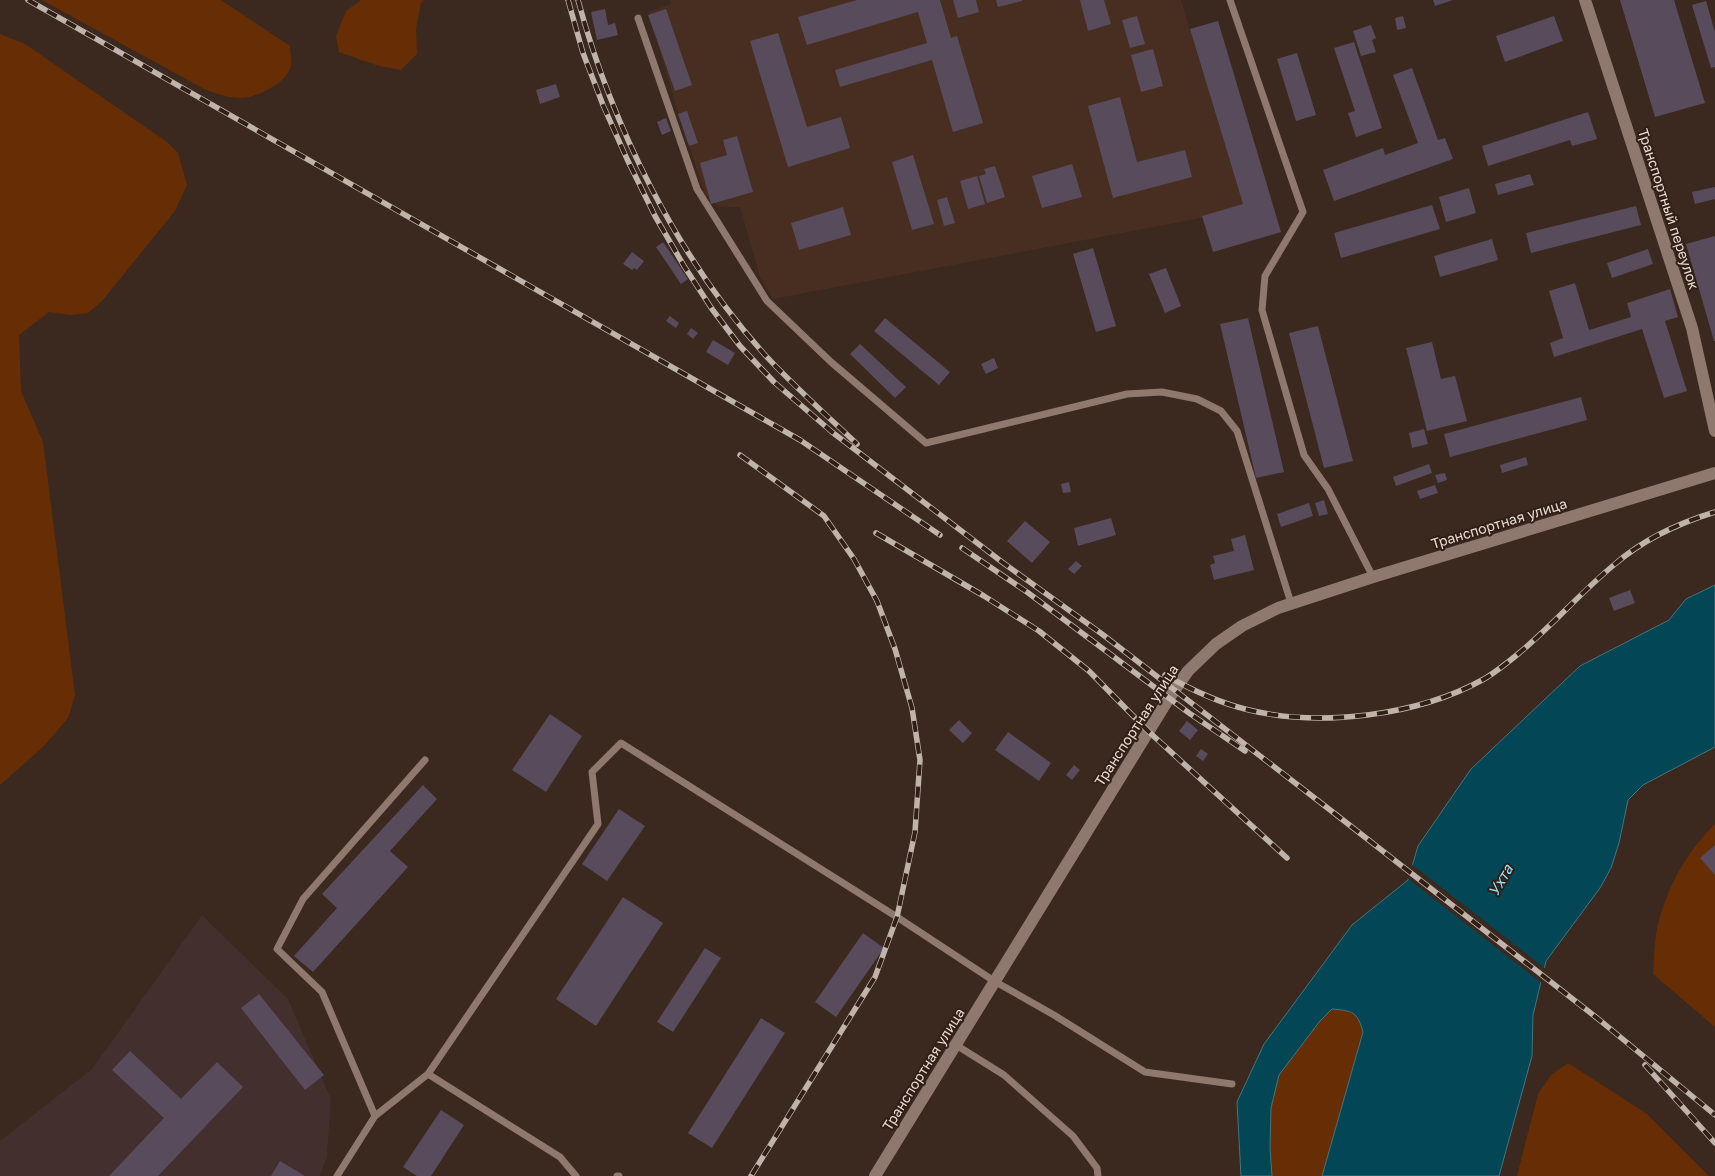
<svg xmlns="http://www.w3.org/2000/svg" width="1715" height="1176" viewBox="0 0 1715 1176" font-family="'Golos Text',sans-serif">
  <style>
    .commercial { fill: #432f2e }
    .built { fill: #472e21 }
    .green { fill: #672e05 }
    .water { fill: #034756; stroke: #48747c }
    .pier { fill: #3b281e }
    .building { fill: #584b5c }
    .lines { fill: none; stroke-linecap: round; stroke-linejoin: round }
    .service { stroke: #8f786d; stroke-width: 7 }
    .minor { stroke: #8f786d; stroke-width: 12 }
    .tertiary { stroke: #8f786d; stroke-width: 12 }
    .rail-casing { stroke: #c0b3ab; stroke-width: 5.5 }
    .rail { stroke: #311f15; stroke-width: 4; stroke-dasharray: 11; stroke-linecap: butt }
    .labels { text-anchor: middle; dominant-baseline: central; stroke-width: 4; stroke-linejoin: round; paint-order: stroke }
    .street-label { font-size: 14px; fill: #e8dcd5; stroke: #311f15 }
    .water-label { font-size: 15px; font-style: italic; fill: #94e3fa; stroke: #311f15 }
  </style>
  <rect width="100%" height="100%" fill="#3b281e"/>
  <path class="commercial" d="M 202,915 L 288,999 L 331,1099 L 327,1156 L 320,1176 L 0,1176 L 0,1141 L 92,1069 Z"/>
  <path class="built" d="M 670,0 L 1181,0 L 1243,204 L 1196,219 L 773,299 L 760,277 L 740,207 L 719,207 L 705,194 L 675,103 L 649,12 L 671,4 Z"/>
  <path class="green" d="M 42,0 L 221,0 L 290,46 C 290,52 292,60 291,66 C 289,74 281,82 274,86 C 245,103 234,100 204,89 Z
    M 361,0 L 423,0 L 421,3 L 416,29 L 417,54 L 401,70 L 379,66 L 339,52 L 336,36 L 346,11 Z
    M 0,34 L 25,44 L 167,142 L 178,153 L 187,185 L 175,211 L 102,301 L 88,313 L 71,315 L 49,312 L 19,335 L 21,391 L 43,442 L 75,695 L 68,718 L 43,747 L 0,785 Z
    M 1715,824 L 1715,1027 L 1653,974 C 1654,961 1654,948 1656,935 C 1663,894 1685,853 1715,824 Z
    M 1332,1009 C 1353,1011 1357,1011 1363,1032 L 1322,1176 L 1272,1176 L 1270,1148 L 1271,1108 L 1279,1075 L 1320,1021 Z
    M 1568,1063 L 1647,1114 L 1709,1176 L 1517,1176 L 1538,1094 L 1551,1075 Z"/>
  <path class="water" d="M 1715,585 L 1715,747 L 1643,785 L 1628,800 L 1619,843 L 1611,868 L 1600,888 L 1546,961 L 1533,1015 L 1532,1056 L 1499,1176 L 1322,1176 L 1363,1032 C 1357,1011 1353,1011 1332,1009 L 1320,1021 L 1279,1075 L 1271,1108 L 1270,1148 L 1272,1176 L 1241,1176 L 1237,1102 L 1264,1044 L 1352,925 L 1408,880 L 1418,846 L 1471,769 L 1580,666 L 1669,620 L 1686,599 Z"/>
  <path class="pier" d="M 1410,863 L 1547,970 L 1543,984 L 1406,877 Z"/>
  <path class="building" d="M 857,0 L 940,0 L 951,38 L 957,36 L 983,123 L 953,132 L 932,60 L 840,87 L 835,70 L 927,43 L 918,12 L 807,45 L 798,17 Z
    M 953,0 L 976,0 L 979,12 L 958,18 Z
    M 996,0 L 1022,0 L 1022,1 L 998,7 Z
    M 1080,0 L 1104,0 L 1111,24 L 1088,31 Z
    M 1433,0 L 1453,0 L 1435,6 Z
    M 1620,0 L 1674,0 L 1705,103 L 1655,117 Z
    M 1706,1 L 1715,32 L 1715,67 L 1711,68 L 1692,5 Z
    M 605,9 L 608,25 L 615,23 L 618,35 L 597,40 L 591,12 Z
    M 666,9 L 692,85 L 675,91 L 648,15 Z
    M 1137,16 L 1145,44 L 1130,48 L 1122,20 Z
    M 1403,16 L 1406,28 L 1397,30 L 1395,18 Z
    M 1554,16 L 1563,41 L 1505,62 L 1496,36 Z
    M 1218,21 L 1281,232 L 1213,252 L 1202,216 L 1243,204 L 1190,29 Z
    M 1371,25 L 1376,38 L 1372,40 L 1376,52 L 1361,56 L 1353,31 Z
    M 778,33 L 807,127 L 841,117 L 850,148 L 788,167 L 750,41 Z
    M 1354,42 L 1382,128 L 1356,137 L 1348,113 L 1355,111 L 1334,48 Z
    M 1153,49 L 1163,86 L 1141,92 L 1131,55 Z
    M 1297,53 L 1316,115 L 1296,121 L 1277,59 Z
    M 1412,68 L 1438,140 L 1445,138 L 1453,159 L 1334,201 L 1323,170 L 1383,148 L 1385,155 L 1418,143 L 1393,75 Z
    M 556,84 L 560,97 L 540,104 L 536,90 Z
    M 1120,97 L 1137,162 L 1185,150 L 1192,177 L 1113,198 L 1088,106 Z
    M 687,111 L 698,143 L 689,146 L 678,114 Z
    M 1588,112 L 1597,139 L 1572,146 L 1570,140 L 1488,166 L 1482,146 Z
    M 666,118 L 671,131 L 662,135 L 657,122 Z
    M 737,136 L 753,192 L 711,204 L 700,163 L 727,155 L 723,140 Z
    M 913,155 L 934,224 L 912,230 L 892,162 Z
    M 1072,164 L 1082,197 L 1042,208 L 1032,176 Z
    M 995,166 L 1005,197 L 987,203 L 979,176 L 986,174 L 984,169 Z
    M 1530,174 L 1534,185 L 1498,195 L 1495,184 Z
    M 977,176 L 985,204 L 968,209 L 960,181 Z
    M 1715,187 L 1715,199 L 1695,204 L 1692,192 Z
    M 1469,188 L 1476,213 L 1446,222 L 1439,197 Z
    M 947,197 L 955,223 L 944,226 L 937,200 Z
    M 1432,205 L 1440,229 L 1341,258 L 1334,233 Z
    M 1636,206 L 1641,225 L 1531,253 L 1526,233 Z
    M 843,207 L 851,235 L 799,250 L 791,223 Z
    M 1715,236 L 1715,341 L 1714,341 L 1686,244 Z
    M 1492,239 L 1498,260 L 1440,277 L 1434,256 Z
    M 663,242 L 688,279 L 681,284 L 656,247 Z
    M 1093,248 L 1116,326 L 1096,332 L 1073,254 Z
    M 1648,249 L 1653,264 L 1612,278 L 1607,263 Z
    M 632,252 L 644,261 L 637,270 L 634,268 L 632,270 L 623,264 Z
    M 1166,268 L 1181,306 L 1165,313 L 1149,274 Z
    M 1575,283 L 1589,330 L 1631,317 L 1627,303 L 1670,289 L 1678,317 L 1665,321 L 1687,391 L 1664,398 L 1642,329 L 1554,357 L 1550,343 L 1563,338 L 1549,291 Z
    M 670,316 L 679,323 L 676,328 L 666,321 Z
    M 885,318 L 950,372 L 939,385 L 874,331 Z
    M 1248,318 L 1284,472 L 1256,478 L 1220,324 Z
    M 1318,326 L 1353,461 L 1324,468 L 1289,333 Z
    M 691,328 L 698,333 L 693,339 L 687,334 Z
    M 713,340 L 735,353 L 728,365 L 706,352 Z
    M 1432,342 L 1441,379 L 1455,376 L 1467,421 L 1427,431 L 1406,348 Z
    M 860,344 L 906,387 L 895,398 L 850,354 Z
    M 994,358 L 998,368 L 986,374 L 981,364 Z
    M 1581,397 L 1587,420 L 1450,457 L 1444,434 Z
    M 1424,429 L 1428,444 L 1412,448 L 1409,433 Z
    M 1526,457 L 1528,465 L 1502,473 L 1500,465 Z
    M 1429,464 L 1432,473 L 1396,486 L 1393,477 Z
    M 1445,473 L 1447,480 L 1438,483 L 1435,475 Z
    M 1069,482 L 1071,492 L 1063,493 L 1061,484 Z
    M 1435,485 L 1438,493 L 1420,499 L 1417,491 Z
    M 1324,500 L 1328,514 L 1319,516 L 1315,503 Z
    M 1309,503 L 1313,516 L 1281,527 L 1277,514 Z
    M 1111,518 L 1116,535 L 1078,546 L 1074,528 Z
    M 1025,521 L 1050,542 L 1032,563 L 1007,541 Z
    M 1245,535 L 1254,570 L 1214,580 L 1210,565 L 1215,563 L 1213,556 L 1234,551 L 1231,539 Z
    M 1076,561 L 1082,566 L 1074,574 L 1068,569 Z
    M 1630,590 L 1635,603 L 1614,611 L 1609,598 Z
    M 550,714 L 582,736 L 546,792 L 512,770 Z
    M 959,720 L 972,733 L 963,743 L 949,730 Z
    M 1187,721 L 1198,730 L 1190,740 L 1179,731 Z
    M 1008,732 L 1051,763 L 1039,781 L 995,750 Z
    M 1201,749 L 1208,754 L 1203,761 L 1196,756 Z
    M 1074,765 L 1080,770 L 1072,780 L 1066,775 Z
    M 423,785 L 437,799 L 390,851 L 408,867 L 313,972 L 294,956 L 337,908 L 322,894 Z
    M 619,809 L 645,826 L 607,881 L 582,864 Z
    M 1715,845 L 1715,875 L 1700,858 Z
    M 623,897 L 663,923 L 596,1026 L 556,999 Z
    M 863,933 L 884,948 L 836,1017 L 815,1002 Z
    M 705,948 L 721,958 L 673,1032 L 657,1022 Z
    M 259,994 L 324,1075 L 305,1090 L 241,1008 Z
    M 761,1018 L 785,1033 L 712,1148 L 688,1133 Z
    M 130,1051 L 181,1099 L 217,1062 L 243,1087 L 158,1176 L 109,1176 L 164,1118 L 112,1070 Z
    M 441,1110 L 464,1125 L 431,1176 L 417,1176 L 403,1167 Z
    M 280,1161 L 305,1176 L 271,1176 Z"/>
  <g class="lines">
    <path class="service" d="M 1230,0 L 1303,212 L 1265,276 L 1262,310 L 1304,455 L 1328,489 L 1373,577
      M 638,18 L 697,189 L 767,301 L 831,362 L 926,443 L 1127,394 L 1162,392 L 1197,399 L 1221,411 L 1237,431 L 1291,603
      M 956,1045 L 1004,1075 L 1073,1136 L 1097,1168 L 1098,1176
      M 428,1074 L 560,1157 L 576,1176
      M 375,1116 L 322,992 L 277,949 L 303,899 L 425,760
      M 337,1176 L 375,1116 L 428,1074 L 598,824 L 592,772 L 621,743 L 897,917 L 994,981 L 1054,1015 L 1145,1072 L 1232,1084
      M 617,1176 L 619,1176"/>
    <path class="minor" d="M 1585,0 L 1692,328 L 1715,431"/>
    <path class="tertiary" d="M 875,1176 L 1169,698 L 1188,671 L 1216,644 L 1242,626 L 1278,608 L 1373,577 L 1715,473"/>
    <g class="rail-casing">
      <path id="rail" d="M 28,0 L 800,440 L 940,535
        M 568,0 L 583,53 L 603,105 L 627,159 L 655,216 L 684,266 L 712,309 L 740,346 L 774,382 L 832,432 L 1002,562 L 1102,634 L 1325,806 L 1597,1018 L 1715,1115
        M 578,0 C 612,126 677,257 765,355 C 794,386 826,415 857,444
        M 740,455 L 824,516 L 854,559 L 877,601 L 895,649 L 912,708 L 920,760 L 915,832 L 897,917 L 875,977 L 751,1176
        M 876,533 L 984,596 L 1039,631 L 1089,671 L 1148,731 L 1287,858
        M 962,548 L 1027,592 L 1189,713 L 1245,751
        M 1165,675 C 1190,689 1217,702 1245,709 C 1318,728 1418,716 1484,679 C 1496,672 1507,663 1518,654 C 1552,626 1581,592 1615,564 C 1644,539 1679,523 1715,512
        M 1645,1065 L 1715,1143"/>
    </g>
    <use href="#rail" class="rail"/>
  </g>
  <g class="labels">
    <g class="street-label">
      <text transform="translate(1669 209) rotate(72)">Транспортный переулок</text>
      <text transform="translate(1499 523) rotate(-17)">Транспортная улица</text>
      <text transform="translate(1136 725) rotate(-57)">Транспортная улица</text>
      <text transform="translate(923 1069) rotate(-58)">Транспортная улица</text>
    </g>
    <g class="water-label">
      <text transform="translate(1500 880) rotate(-60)">Ухта</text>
    </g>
  </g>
</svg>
